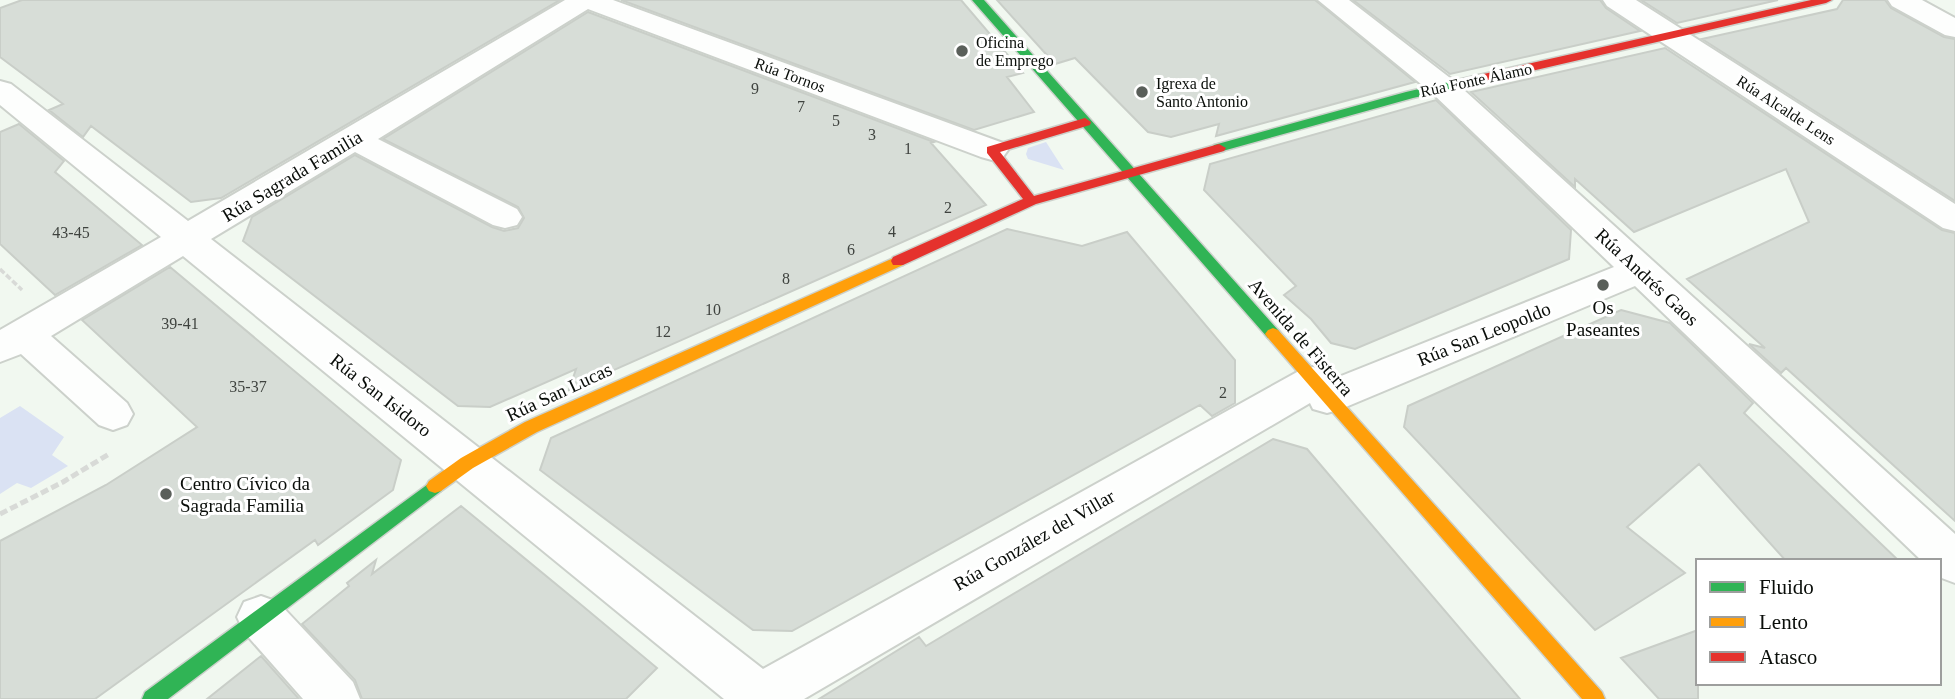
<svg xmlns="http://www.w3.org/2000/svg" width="1955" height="699" viewBox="0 0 1955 699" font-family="'Times New Roman',serif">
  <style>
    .green { fill: #dae2f3 }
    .building { fill: #d7ddd7; stroke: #c9cec8; stroke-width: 2 }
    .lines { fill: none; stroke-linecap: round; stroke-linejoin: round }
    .street-casing { stroke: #ccd1cb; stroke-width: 4 }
    .fast-casing { stroke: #ccd1cb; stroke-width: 3 }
    .slow-casing { stroke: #ccd1cb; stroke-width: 3 }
    .jam-casing { stroke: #ccd1cb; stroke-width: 3 }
    .path-far1 { stroke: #d8dad7; stroke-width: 3.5; stroke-dasharray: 6 2.5; stroke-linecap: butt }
    .path { stroke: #d8dad7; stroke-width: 5; stroke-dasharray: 8 3.5; stroke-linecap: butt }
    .street { fill: #fdfefd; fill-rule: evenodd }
    .fast { fill: #30b455; fill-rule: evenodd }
    .slow { fill: #ff9f0a; fill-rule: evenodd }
    .jam { fill: #e5322d; fill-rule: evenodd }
    .poi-dot { fill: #5a5f5a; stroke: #fff; stroke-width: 2.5 }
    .labels { text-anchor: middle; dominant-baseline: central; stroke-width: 6; stroke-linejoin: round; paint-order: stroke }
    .far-poi-label { font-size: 16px; fill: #090d09; stroke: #fff; text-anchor: start }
    .far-street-label { font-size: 16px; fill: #090d09; stroke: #fff }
    .number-label { font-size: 16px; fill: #3f433f }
    .street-label { font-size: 19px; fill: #090d09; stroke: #fff }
    .poi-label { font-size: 19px; fill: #090d09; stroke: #fff }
  </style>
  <rect width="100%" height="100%" fill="#f1f8f0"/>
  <path class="green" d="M 1046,142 L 1064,170 L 1028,159 L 1026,154 L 1028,148 Z
    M 20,406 L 64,437 L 52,455 L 68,466 L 31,488 L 17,483 L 0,494 L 0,418 Z"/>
  <path class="building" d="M 22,0 L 560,0 L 221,198 L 191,202 L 91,126 L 83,137 L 49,110 L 63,104 L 0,57 L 0,8 Z
    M 621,0 L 961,0 L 1023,73 L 1007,77 L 1034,112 L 974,130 Z
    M 997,0 L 1315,0 L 1415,82 L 1216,136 L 1219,124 L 1171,137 L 1148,132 L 1075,58 L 1055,64 Z
    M 1353,0 L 1600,0 L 1606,8 L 1640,31 L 1450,74 Z
    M 1641,0 L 1778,0 L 1677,23 Z
    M 1843,0 L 1885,0 L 1891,8 L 1944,37 L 1955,39 L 1955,201 L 1702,39 L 1837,9 Z
    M 588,12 L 934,142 L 931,143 L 986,205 L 569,390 L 576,369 L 490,407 L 458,406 L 243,241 L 252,217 L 355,155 L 492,227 L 504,231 L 518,228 L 524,218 L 518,207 L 383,139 Z
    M 1665,48 L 1942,230 L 1955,233 L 1955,521 L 1786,368 L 1781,373 L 1749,344 L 1765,348 L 1687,279 L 1809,222 L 1786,169 L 1634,232 L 1575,179 L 1575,187 L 1471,92 Z
    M 1436,100 L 1571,230 L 1569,259 L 1355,349 L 1331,343 L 1311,319 L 1284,295 L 1296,286 L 1204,190 L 1210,164 Z
    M 19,124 L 64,161 L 55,172 L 142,245 L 55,295 L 0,244 L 0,132 Z
    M 1007,229 L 1082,246 L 1127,232 L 1235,360 L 1235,403 L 1212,416 L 1200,405 L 792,631 L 753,630 L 540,470 L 551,438 Z
    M 170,267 L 401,460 L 393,490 L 318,545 L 315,540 L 95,699 L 0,699 L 0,541 L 106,485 L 197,427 L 82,320 Z
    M 1621,310 L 1670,323 L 1753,403 L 1744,413 L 1899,561 L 1786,561 L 1699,464 L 1627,527 L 1685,573 L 1595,630 L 1404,427 L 1408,406 Z
    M 1273,439 L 1307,449 L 1520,699 L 819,699 L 919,637 L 926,646 Z
    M 461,506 L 579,603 L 657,668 L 626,699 L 362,699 L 355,680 L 302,624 L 349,586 L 347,583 L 376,560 L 372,574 Z
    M 1698,630 L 1698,699 L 1659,699 L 1621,658 Z
    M 261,656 L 299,699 L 207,699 Z"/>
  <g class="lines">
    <g class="street-casing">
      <path id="street" d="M 565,0 L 613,0 L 1003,143 L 1008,150 L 1003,157 L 992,160 L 981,157 L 588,9 L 378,139 L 517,209 L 522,217 L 517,225 L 505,228 L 493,225 L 355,152 L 211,239 L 763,669 L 1299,371 L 1313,367 L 1327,371 L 1331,380 L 1614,267 L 1432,93 L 1318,0 L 1349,0 L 1454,81 L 1955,534 L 1955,583 L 1939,577 L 1939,561 L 1922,561 L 1635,286 L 1341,409 L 1327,413 L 1313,409 L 1310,403 L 804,699 L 724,699 L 183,256 L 51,336 L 127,403 L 133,414 L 127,425 L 113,430 L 99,425 L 21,354 L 0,362 L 0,330 L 161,237 L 0,105 L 0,81 L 11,84 L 188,221 Z
        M 1603,0 L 1636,0 L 1955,204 L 1955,231 L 1943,228 L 1607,6 Z
        M 1888,0 L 1922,0 L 1955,18 L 1955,37 L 1945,35 L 1892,6 Z
        M 261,596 L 278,602 L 353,682 L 360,699 L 303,699 L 244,632 L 237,617 L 244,602 Z"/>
    </g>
    <g class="fast-casing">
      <path id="fast" d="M 972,0 L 984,0 L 1278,330 L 1281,334 L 1278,338 L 1268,338 Z
        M 1479,75 L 1483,76 L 1483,82 L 1413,98 L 1219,152 L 1212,148 L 1214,145 L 1406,92 Z
        M 435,479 L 441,481 L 444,486 L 441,491 L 168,699 L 142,699 L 145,692 Z"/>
    </g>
    <g class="slow-casing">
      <path id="slow" d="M 898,256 L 903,257 L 905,261 L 903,265 L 537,432 L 473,468 L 441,491 L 435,493 L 429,491 L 426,486 L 429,481 L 461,458 L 525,422 Z
        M 1273,328 L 1278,330 L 1602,692 L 1605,699 L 1582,699 L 1268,338 L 1265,334 L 1268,330 Z"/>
    </g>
    <g class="jam-casing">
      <path id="jam" d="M 1811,0 L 1832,0 L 1826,3 L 1479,83 L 1473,79 L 1479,75 Z
        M 1085,118 L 1091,122 L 1090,125 L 1000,152 L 1034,196 L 1219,144 L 1226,148 L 1224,151 L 1036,204 L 903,265 L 893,265 L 891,261 L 893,257 L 1023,199 L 987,153 L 987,147 Z"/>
    </g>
    <path class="path-far1" d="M 0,269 L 22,290"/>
    <path class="path" d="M 0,514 L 63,482 L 109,454"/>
    <use href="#street" class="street"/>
    <use href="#fast" class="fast"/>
    <use href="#slow" class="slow"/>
    <use href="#jam" class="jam"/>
  </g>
  <g class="poi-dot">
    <circle cx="962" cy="51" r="7"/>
    <circle cx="1142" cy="92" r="7"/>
    <circle cx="1603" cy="285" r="7"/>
    <circle cx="166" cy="494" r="7"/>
  </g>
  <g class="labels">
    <g class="far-poi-label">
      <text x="976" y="42">Oficina<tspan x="976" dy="18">de Emprego</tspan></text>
      <text x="1156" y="83">Igrexa de<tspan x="1156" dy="18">Santo Antonio</tspan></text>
    </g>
    <g class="far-street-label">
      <text transform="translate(790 75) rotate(20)">Rúa Tornos</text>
      <text transform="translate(1476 80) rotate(-12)">Rúa Fonte Álamo</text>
      <text transform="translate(1786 110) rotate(33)">Rúa Alcalde Lens</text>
    </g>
    <g class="number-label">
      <text x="755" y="88">9</text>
      <text x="801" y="106">7</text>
      <text x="836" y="120">5</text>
      <text x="872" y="134">3</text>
      <text x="908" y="148">1</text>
      <text x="948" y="207">2</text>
      <text x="892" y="231">4</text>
      <text x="71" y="232">43-45</text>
      <text x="851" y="249">6</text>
      <text x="786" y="278">8</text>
      <text x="713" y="309">10</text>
      <text x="180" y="323">39-41</text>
      <text x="663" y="331">12</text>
      <text x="248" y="386">35-37</text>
      <text x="1223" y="392">2</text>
    </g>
    <g class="street-label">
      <text transform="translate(292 176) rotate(-31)">Rúa Sagrada Familia</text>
      <text transform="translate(1647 277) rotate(43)">Rúa Andrés Gaos</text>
      <text transform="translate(1484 334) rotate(-22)">Rúa San Leopoldo</text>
      <text transform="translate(1301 337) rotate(49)">Avenida de Fisterra</text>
      <text transform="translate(559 392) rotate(-25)">Rúa San Lucas</text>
      <text transform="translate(381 395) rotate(38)">Rúa San Isidoro</text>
      <text transform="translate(1034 540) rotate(-30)">Rúa González del Villar</text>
    </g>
    <g class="poi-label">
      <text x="1603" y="307">Os<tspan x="1603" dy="22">Paseantes</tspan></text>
      <text x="180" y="483" text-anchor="start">Centro Cívico da<tspan x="180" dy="22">Sagrada Familia</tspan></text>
    </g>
  </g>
  <rect x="1696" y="559" width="245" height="126" fill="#ffffff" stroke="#9d9e9d" stroke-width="2"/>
  <rect x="1710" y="582" width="35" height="10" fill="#30b455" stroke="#9d9e9d" stroke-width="2"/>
  <text x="1759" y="594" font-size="21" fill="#090d09">Fluido</text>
  <rect x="1710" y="617" width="35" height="10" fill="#ff9f0a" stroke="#9d9e9d" stroke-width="2"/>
  <text x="1759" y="629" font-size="21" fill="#090d09">Lento</text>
  <rect x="1710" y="652" width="35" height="10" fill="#e5322d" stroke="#9d9e9d" stroke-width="2"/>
  <text x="1759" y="664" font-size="21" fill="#090d09">Atasco</text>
</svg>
